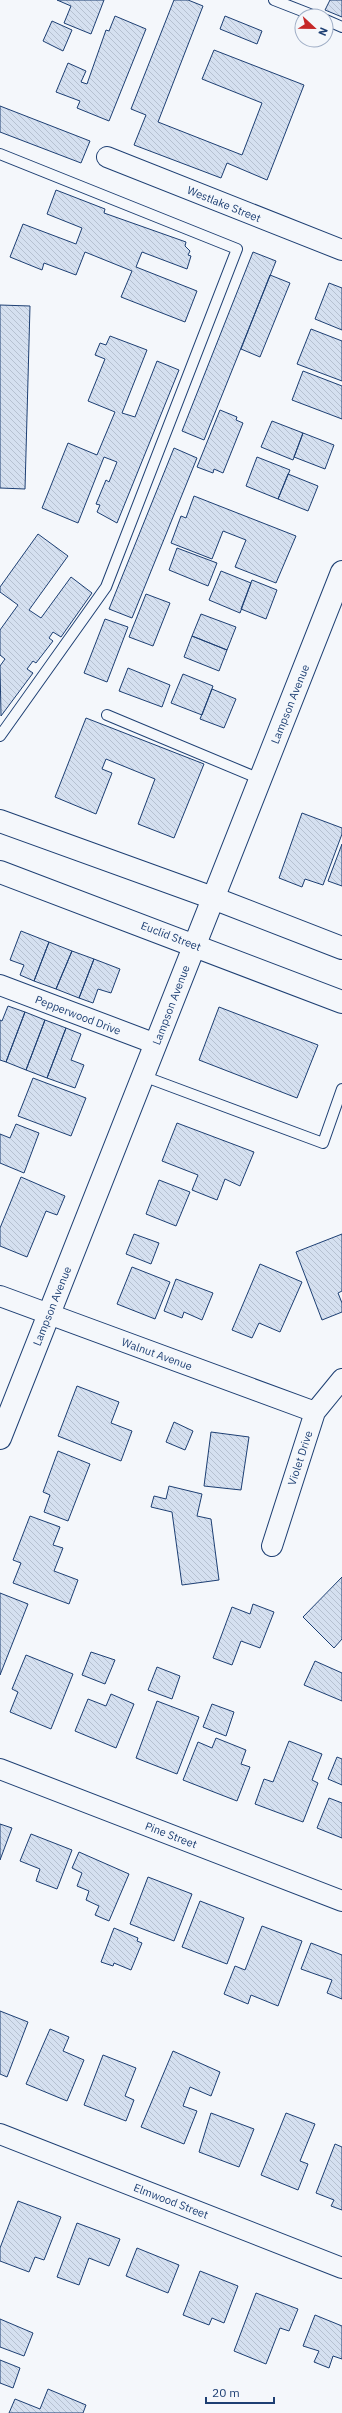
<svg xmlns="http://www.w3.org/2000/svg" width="342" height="2413" viewBox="0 0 342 2413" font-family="'IBM Plex Sans',sans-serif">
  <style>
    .building { fill: url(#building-back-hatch); stroke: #1d3f73 }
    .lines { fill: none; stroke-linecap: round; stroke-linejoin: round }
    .lane-casing { stroke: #1d3f73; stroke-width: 12 }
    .street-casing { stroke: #1d3f73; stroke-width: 22 }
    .secondary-casing { stroke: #1d3f73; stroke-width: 24 }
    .primary-casing { stroke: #1d3f73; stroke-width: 24 }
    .lane { stroke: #f4f7fb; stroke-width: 10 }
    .street { stroke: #f4f7fb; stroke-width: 20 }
    .secondary { stroke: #f4f7fb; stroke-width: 22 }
    .primary { stroke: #f4f7fb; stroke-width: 22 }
    .labels { text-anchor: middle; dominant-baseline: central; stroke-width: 3; stroke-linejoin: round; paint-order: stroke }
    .street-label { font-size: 11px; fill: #1d3f73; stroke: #f4f7fb }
  </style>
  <defs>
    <pattern id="building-back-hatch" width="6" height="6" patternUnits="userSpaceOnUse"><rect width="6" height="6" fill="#d5e0f0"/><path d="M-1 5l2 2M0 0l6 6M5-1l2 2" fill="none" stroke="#b6c1d1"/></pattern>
  </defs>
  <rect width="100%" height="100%" fill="#f4f7fb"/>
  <path class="building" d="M 57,0 L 104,0 L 91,34 L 64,23 L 71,6 Z
    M 174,0 L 188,0 L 203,6 L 158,122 L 242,155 L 262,103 L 202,79 L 214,50 L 304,85 L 267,180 L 227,163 L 221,178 L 134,145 L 146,115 L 131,109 Z
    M 330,0 L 342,0 L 342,17 L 325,10 Z
    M 115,16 L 146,29 L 109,121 L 77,108 L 80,101 L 56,92 L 68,63 L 86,71 L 81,82 L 87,84 L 106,30 L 109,31 Z
    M 225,16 L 262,31 L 257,44 L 220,29 Z
    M 52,21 L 72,30 L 63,51 L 43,41 Z
    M 0,106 L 90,141 L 81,163 L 0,132 Z
    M 56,190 L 105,209 L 104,213 L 186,242 L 185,246 L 190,251 L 188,255 L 191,256 L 187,269 L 142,252 L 136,267 L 197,291 L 185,322 L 121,297 L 132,271 L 85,252 L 76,275 L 44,263 L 42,270 L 10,257 L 23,224 L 76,244 L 82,228 L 47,214 Z
    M 253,252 L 276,261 L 204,440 L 182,431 Z
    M 270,275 L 290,283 L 260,357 L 241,349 Z
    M 329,283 L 342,288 L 342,330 L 315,319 Z
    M 0,305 L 30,306 L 25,489 L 0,488 Z
    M 311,329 L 342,341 L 342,381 L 297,364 Z
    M 110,336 L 147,350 L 122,413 L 135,417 L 157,361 L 179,370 L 117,523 L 97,512 L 100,505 L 96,504 L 106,480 L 109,482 L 117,462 L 104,457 L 78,523 L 42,508 L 68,443 L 97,455 L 115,412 L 88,401 L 105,359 L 95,355 L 100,343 L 106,345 Z
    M 303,371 L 342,386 L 342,419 L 292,400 Z
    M 220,410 L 237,417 L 236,420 L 243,423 L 223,473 L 214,469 L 213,473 L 197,467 Z
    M 272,421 L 303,433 L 293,460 L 261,447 Z
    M 303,433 L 334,445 L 325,469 L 294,457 Z
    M 174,448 L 197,458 L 132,618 L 109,609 Z
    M 257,457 L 290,470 L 278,499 L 246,486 Z
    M 288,474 L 318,486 L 308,511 L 278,499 Z
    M 194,496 L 296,536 L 276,583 L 235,567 L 246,540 L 223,531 L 212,559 L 171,543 L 181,516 L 186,518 Z
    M 38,534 L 68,556 L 29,610 L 41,618 L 71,577 L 92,593 L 61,637 L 53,632 L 49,638 L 53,641 L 36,663 L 33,661 L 27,669 L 33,673 L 1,716 L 0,666 L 5,659 L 0,655 L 0,630 L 18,605 L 0,592 L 0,587 Z
    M 177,548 L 217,563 L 208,586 L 169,570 Z
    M 221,571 L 251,583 L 240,613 L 209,600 Z
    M 252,580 L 277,590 L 266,619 L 241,609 Z
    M 146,594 L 170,603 L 153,646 L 129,637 Z
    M 201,614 L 236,627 L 227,650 L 192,636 Z
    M 105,619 L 128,627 L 107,682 L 84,673 Z
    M 192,636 L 227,650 L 219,671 L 184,657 Z
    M 128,668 L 170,685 L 162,707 L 119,691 Z
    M 183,674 L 213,686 L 202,715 L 171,703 Z
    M 212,689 L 236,699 L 224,728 L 200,719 Z
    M 86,718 L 204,764 L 174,838 L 138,824 L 155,779 L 106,759 L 102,769 L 112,773 L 96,814 L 55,797 Z
    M 302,813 L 342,828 L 342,834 L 323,885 L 305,879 L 302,887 L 279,878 Z
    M 342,844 L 342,886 L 328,881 Z
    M 21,931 L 49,942 L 34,981 L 20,975 L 24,965 L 10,960 Z
    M 49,942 L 72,951 L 56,989 L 34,981 Z
    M 72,951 L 94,959 L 79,998 L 56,989 Z
    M 94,959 L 120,969 L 111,993 L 98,989 L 93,1003 L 79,998 Z
    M 8,1006 L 25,1012 L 6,1062 L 0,1060 L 0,1020 L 2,1021 Z
    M 219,1007 L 318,1045 L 297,1098 L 199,1060 Z
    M 25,1012 L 45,1020 L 26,1070 L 6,1062 Z
    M 45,1020 L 66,1028 L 47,1078 L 26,1070 Z
    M 66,1028 L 81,1034 L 71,1060 L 84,1065 L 75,1088 L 47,1078 Z
    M 33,1078 L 86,1098 L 71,1136 L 18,1116 Z
    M 177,1123 L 254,1152 L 240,1186 L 225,1179 L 217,1200 L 192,1190 L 198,1175 L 162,1161 Z
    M 16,1124 L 39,1133 L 24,1173 L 0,1163 L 0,1134 L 10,1138 Z
    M 21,1177 L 65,1196 L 57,1215 L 46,1211 L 27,1257 L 0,1246 L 0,1228 Z
    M 159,1180 L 190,1192 L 176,1226 L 146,1214 Z
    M 134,1234 L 159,1243 L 151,1264 L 126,1254 Z
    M 342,1234 L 342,1291 L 338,1293 L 342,1303 L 342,1312 L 322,1320 L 296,1252 Z
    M 260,1264 L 302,1282 L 280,1332 L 259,1323 L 252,1338 L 232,1330 Z
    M 132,1267 L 170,1282 L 155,1319 L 117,1304 Z
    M 176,1279 L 213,1293 L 202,1320 L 184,1312 L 182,1318 L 164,1311 Z
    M 77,1386 L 119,1402 L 111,1423 L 132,1431 L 121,1461 L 58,1436 Z
    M 174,1422 L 193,1431 L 185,1450 L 166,1442 Z
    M 211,1432 L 249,1437 L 241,1490 L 204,1486 Z
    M 58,1451 L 90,1464 L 68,1521 L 44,1512 L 50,1495 L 43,1492 Z
    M 169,1486 L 202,1494 L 197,1516 L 211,1519 L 219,1580 L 182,1585 L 172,1512 L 151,1507 L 154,1496 L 166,1499 Z
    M 30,1516 L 60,1527 L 53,1545 L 63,1548 L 54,1571 L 78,1580 L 69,1604 L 13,1583 L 21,1563 L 13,1560 Z
    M 342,1577 L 342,1639 L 334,1648 L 303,1617 Z
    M 0,1593 L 28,1604 L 0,1675 Z
    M 253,1604 L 274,1612 L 260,1648 L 241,1641 L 232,1665 L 213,1658 L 232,1607 L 250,1614 Z
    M 91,1652 L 115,1660 L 105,1684 L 82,1675 Z
    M 26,1655 L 73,1674 L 51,1729 L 10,1712 L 18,1692 L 12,1689 Z
    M 315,1661 L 342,1673 L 342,1701 L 304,1685 Z
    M 157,1667 L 180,1676 L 172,1699 L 148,1690 Z
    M 111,1694 L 134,1704 L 116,1748 L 75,1731 L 88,1699 L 106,1706 Z
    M 157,1701 L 199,1717 L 177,1774 L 136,1758 Z
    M 212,1704 L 234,1712 L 226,1736 L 203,1727 Z
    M 216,1738 L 246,1750 L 241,1764 L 250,1767 L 237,1801 L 183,1780 L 198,1742 L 212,1748 Z
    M 289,1741 L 322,1754 L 312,1780 L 318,1783 L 303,1822 L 255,1804 L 264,1779 L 273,1782 Z
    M 337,1757 L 342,1759 L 342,1785 L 328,1779 Z
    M 329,1798 L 342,1803 L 342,1838 L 317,1828 Z
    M 0,1824 L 12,1828 L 0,1860 Z
    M 31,1834 L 72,1850 L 57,1889 L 36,1881 L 40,1869 L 20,1861 Z
    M 79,1852 L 129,1874 L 109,1921 L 95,1915 L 99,1906 L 86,1900 L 89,1891 L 77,1886 L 82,1873 L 72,1868 Z
    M 148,1877 L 192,1894 L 174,1941 L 130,1924 Z
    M 200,1901 L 244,1918 L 227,1964 L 182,1947 Z
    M 262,1926 L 302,1941 L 278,2006 L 251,1995 L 248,2004 L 224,1994 L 235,1966 L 245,1970 Z
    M 114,1928 L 138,1938 L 137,1941 L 142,1943 L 131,1970 L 114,1963 L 113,1966 L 101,1962 Z
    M 311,1943 L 342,1955 L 342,1999 L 327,1993 L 332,1980 L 301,1969 Z
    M 0,2011 L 28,2022 L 7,2077 L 0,2074 Z
    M 50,2029 L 69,2037 L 63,2051 L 84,2060 L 67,2101 L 26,2084 Z
    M 173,2051 L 220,2072 L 211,2096 L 190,2087 L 183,2106 L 197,2111 L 184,2144 L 141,2127 Z
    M 103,2055 L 136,2068 L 125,2096 L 134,2100 L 126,2121 L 84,2105 Z
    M 211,2113 L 254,2129 L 239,2167 L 199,2152 Z
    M 286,2113 L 315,2124 L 300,2161 L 308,2164 L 298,2190 L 261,2175 Z
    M 335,2144 L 342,2147 L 342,2210 L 331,2206 L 334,2200 L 316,2193 Z
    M 18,2201 L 61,2217 L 44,2260 L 35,2257 L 29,2272 L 0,2261 L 0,2248 Z
    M 77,2223 L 120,2239 L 109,2266 L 89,2258 L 79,2285 L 57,2277 Z
    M 137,2248 L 179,2265 L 168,2293 L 126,2276 Z
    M 200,2271 L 238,2286 L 224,2323 L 212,2318 L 209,2325 L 183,2315 Z
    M 256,2293 L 298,2309 L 289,2331 L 280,2328 L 266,2364 L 234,2351 Z
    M 315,2315 L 342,2326 L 342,2359 L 333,2356 L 329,2368 L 314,2362 L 319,2351 L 303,2346 Z
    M 0,2319 L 33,2333 L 24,2356 L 0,2347 Z
    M 0,2360 L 20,2368 L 13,2388 L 0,2383 Z
    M 48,2389 L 86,2405 L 83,2413 L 9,2413 L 15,2399 L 40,2409 Z"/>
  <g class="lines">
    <g class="lane-casing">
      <path id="lane" d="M 274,0 L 315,16
        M 326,20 L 342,27
        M 0,154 L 237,249 L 106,587 L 0,736
        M 107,715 L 260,779
        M 143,1076 L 323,1143 L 342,1089"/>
    </g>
    <g class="street-casing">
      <path id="street" d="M 107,157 L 342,250
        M 0,985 L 156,1044
        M 0,1296 L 315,1412
        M 272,1546 L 315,1412 L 342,1379
        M 0,1769 L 342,1901
        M 0,2134 L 342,2268"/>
    </g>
    <g class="secondary-casing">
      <path id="secondary" d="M 0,1438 L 342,572"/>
    </g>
    <g class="primary-casing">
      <path id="primary" d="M 0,821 L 213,898 L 342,948
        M 0,872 L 342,1002"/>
    </g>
    <use href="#lane" class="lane"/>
    <use href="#street" class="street"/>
    <use href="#secondary" class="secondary"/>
    <use href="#primary" class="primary"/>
  </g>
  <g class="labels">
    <g class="street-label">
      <text transform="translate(224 204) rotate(22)">Westlake Street</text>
      <text transform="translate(290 704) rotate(-68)">Lampson Avenue</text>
      <text transform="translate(171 936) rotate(21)">Euclid Street</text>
      <text transform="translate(171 1005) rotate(-69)">Lampson Avenue</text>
      <text transform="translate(78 1015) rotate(21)">Pepperwood Drive</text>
      <text transform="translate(52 1306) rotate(-68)">Lampson Avenue</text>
      <text transform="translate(157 1354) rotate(20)">Walnut Avenue</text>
      <text transform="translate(300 1458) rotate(-72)">Violet Drive</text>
      <text transform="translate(171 1835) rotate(21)">Pine Street</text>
      <text transform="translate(171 2201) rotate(21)">Elmwood Street</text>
    </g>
  </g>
  <g transform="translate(314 28) rotate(112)"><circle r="19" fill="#f4f7fb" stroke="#9eadc5"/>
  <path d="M0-3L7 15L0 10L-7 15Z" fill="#c62828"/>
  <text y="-6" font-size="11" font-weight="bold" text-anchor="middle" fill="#1d3f73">N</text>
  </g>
  <path d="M206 2397v6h68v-6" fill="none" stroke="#1d3f73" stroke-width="2"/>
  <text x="212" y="2397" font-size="12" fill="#1d3f73" stroke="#f4f7fb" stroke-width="3" paint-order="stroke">20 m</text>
</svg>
